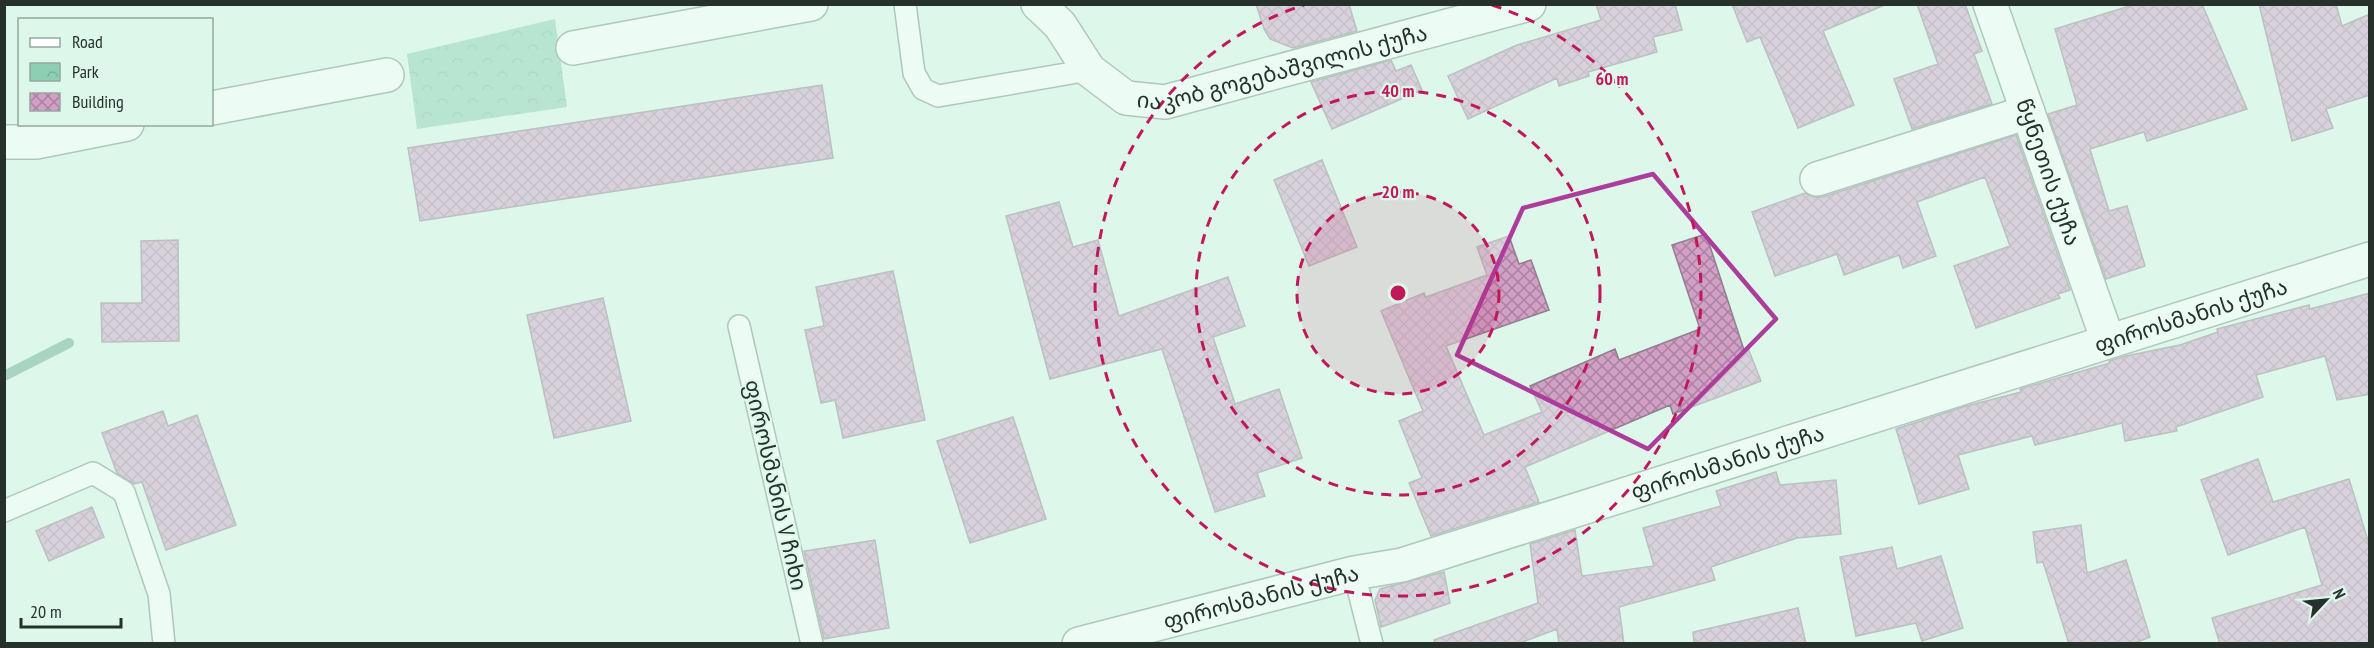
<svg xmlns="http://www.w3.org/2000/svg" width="2374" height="648" viewBox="0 0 2374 648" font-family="'PT Sans Narrow','Noto Sans Georgian',sans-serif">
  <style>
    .park { fill: url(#park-crowns) }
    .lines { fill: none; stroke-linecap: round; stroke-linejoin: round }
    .stream { stroke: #68aa8e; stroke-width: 10 }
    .building { fill: url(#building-cross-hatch); stroke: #927e8d; stroke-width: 1.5 }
    .lane-casing { stroke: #768f83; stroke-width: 24 }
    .street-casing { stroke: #768f83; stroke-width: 36 }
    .lane { stroke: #fff; stroke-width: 21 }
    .street { stroke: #fff; stroke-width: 33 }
    .marked { fill: none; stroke: #ac3d9b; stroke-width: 4.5; stroke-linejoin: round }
    .ring { fill: none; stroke: #c2185b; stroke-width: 3; stroke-dasharray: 10 8 }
    .labels { text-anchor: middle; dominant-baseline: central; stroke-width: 4.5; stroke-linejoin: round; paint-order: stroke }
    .street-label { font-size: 22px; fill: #26312c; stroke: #ddf8eb }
    .centre { fill: #c2185b; stroke: #ddf8eb; stroke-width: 3 }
    .ring-label { font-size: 18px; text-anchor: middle; font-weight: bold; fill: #c2185b; stroke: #ddf8eb; stroke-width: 4.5; stroke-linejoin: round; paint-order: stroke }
  </style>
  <defs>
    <pattern id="park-crowns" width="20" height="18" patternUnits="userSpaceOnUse" patternTransform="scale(1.5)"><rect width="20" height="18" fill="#8ccfb2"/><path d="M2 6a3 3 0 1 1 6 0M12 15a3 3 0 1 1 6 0" fill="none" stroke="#79b299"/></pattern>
    <pattern id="building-cross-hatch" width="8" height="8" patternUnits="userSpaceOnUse" patternTransform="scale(1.5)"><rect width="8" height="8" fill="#d29fc6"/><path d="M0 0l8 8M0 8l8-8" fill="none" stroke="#aa82a1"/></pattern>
  </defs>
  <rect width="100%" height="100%" fill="#ddf8eb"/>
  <path class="park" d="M 555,19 L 567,107 L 417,129 L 407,54 Z"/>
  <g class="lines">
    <path class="stream" d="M 4,376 L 69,343"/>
  </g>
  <path class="building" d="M 1256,4 L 1349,4 L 1357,31 L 1293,48 L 1270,39 L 1264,29 Z
    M 1596,4 L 1675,4 L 1682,30 L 1653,37 L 1657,52 L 1588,72 L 1589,76 L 1559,86 L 1557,78 L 1468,119 L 1448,76 L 1517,45 L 1601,20 Z
    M 1732,4 L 1887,4 L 1823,31 L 1854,105 L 1798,128 L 1760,37 L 1747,42 Z
    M 1917,4 L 1965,4 L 1982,51 L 1974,54 L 1992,104 L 1912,129 L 1894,79 L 1938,64 Z
    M 2136,4 L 2202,4 L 2247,109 L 2147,141 L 2144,132 L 2090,149 L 2109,211 L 2127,206 L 2145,266 L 2106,279 L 2048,114 L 2077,105 L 2055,29 Z
    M 2259,4 L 2336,4 L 2342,26 L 2370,14 L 2370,95 L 2326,109 L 2333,128 L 2292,141 Z
    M 1391,60 L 1396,71 L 1411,65 L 1422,90 L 1332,129 L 1311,82 Z
    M 822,85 L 833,158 L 420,221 L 408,148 Z
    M 2016,135 L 2070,290 L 2058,294 L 2060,298 L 1976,328 L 1954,266 L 2010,246 L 1985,177 L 1917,202 L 1936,256 L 1903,268 L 1899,255 L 1844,275 L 1837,254 L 1775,276 L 1752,212 L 1805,193 L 1814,197 L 1823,197 Z
    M 1322,160 L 1357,247 L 1309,266 L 1274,180 Z
    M 1059,202 L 1073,247 L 1098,240 L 1119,316 L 1228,277 L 1245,326 L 1213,337 L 1235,404 L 1279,389 L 1302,458 L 1257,473 L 1265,496 L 1215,512 L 1162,349 L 1050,379 L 1006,216 Z
    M 1706,234 L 1744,350 L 1748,348 L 1761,381 L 1673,414 L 1670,405 L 1525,467 L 1539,502 L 1431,536 L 1409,483 L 1422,478 L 1399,421 L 1423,411 L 1381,311 L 1424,293 L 1426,297 L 1487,275 L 1477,247 L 1509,236 L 1519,264 L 1531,260 L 1549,310 L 1446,346 L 1484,435 L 1542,412 L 1530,386 L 1615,349 L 1619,360 L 1700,329 L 1672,245 Z
    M 178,240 L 179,341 L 102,342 L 101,303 L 142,303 L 141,241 Z
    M 893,271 L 925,420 L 843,438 L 835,400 L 821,403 L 805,330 L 824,326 L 816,287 Z
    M 2370,293 L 2370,394 L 2337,400 L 2325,356 L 2256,375 L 2263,397 L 2176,427 L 2177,431 L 2125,441 L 2122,423 L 2035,445 L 2032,436 L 1958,455 L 1969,489 L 1919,504 L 1896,429 L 1963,407 L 2021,392 L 2020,389 L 2110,363 L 2109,361 L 2126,356 L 2180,345 L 2218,332 L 2217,329 L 2309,305 L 2310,309 Z
    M 603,298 L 631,421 L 554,438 L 527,315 Z
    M 163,411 L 168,426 L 197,415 L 236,525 L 166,550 L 142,482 L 134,484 L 117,473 L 102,433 Z
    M 1013,417 L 1046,519 L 970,543 L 937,441 Z
    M 2258,459 L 2273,502 L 2349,479 L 2370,547 L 2370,644 L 2220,644 L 2212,618 L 2322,585 L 2305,527 L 2228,555 L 2201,480 Z
    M 1776,472 L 1780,485 L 1836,480 L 1841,534 L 1797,538 L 1711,567 L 1715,580 L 1619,607 L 1624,644 L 1559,644 L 1557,629 L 1517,644 L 1435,644 L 1434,640 L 1538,603 L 1530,544 L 1575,530 L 1582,576 L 1654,566 L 1643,528 L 1721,506 L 1716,491 Z
    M 92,507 L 104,537 L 49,561 L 36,531 Z
    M 2081,525 L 2087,573 L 2126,560 L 2150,637 L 2132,644 L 2069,644 L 2043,562 L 2037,563 L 2033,532 Z
    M 875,540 L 889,628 L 824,639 L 804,551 Z
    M 1892,547 L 1897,569 L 1941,556 L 1963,628 L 1922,641 L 1916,623 L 1856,636 L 1840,557 Z
    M 1444,572 L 1450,603 L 1381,627 L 1375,600 L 1380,589 Z
    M 1798,608 L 1806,644 L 1694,644 L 1693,632 Z"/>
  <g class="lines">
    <g class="lane-casing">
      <path id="lane" d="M 905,4 L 914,73 L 923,89 L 938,96 L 1089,70
        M 739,326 L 812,644
        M 4,511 L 93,473 L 124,492 L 159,594 L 164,644
        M 1354,573 L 1372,644"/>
    </g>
    <g class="street-casing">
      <g id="street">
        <path id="s1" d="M 1038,4 L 1060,25 L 1089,70 L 1126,98 L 1165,102 L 1529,4"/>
        <path id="s2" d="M 1990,4 L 2108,341"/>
        <path d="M 573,48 L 811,4"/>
        <path d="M 212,108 L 387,75"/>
        <path d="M 4,142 L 36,142 L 127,124"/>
        <path d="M 1817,179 L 2028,112"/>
        <path id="s3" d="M 1079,644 L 1354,573 L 1402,565 L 2370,259"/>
      </g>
    </g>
    <use href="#lane" class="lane"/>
    <use href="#street" class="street"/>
  </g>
  <path d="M0 0H2374V648H0ZM 1653,174 L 1776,319 L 1648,449 L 1457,355 L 1523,208 Z" fill="#ddf8eb" fill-opacity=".55" fill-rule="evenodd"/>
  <path class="marked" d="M 1653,174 L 1776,319 L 1648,449 L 1457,355 L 1523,208 Z"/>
  <circle cx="1398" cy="293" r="101" fill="#c2185b" fill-opacity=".12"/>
  <g class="ring">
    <circle cx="1398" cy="293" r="101"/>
    <circle cx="1398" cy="293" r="202"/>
    <path d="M1492 5A303 303 0 1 1 1304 5"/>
  </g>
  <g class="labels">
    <g class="street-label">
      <text stroke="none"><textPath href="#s1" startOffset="291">იაკობ გოგებაშვილის ქუჩა</textPath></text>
      <text stroke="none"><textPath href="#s2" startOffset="178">წყნეთის ქუჩა</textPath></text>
      <text stroke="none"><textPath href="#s3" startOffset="1160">ფიროსმანის ქუჩა</textPath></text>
      <text stroke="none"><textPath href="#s3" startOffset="674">ფიროსმანის ქუჩა</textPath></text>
      <text transform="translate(776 485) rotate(77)">ფიროსმანის V ჩიხი</text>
      <text stroke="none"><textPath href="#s3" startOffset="188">ფიროსმანის ქუჩა</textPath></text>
    </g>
  </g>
  <circle cx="1398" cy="293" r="9" class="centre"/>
  <g class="ring-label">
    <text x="1612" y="85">60 m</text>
    <text x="1398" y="97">40 m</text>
    <text x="1398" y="198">20 m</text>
  </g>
  <rect width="2374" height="648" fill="none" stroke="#26312c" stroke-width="12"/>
  <rect x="18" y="18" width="195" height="108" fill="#ddf8eb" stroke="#94a89f" stroke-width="1.5"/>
  <rect x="30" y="38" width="30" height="9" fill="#ffffff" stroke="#94a89f" stroke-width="1.5"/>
  <text x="72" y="48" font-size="18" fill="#26312c">Road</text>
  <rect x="30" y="63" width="30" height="18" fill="url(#park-crowns)" stroke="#94a89f" stroke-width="1.5"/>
  <text x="72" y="78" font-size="18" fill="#26312c">Park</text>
  <rect x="30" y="93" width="30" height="18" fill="url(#building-cross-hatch)" stroke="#94a89f" stroke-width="1.5"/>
  <text x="72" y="108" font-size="18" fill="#26312c">Building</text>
  <g transform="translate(2326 600) rotate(64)" stroke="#ddf8eb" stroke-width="4.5" paint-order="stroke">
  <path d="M0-4.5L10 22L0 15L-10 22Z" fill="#26312c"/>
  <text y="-9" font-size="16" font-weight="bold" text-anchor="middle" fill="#26312c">N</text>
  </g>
  <path d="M21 618v9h100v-9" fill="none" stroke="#26312c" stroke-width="3"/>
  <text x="30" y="618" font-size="18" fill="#26312c" stroke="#ddf8eb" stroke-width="4.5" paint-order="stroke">20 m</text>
</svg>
